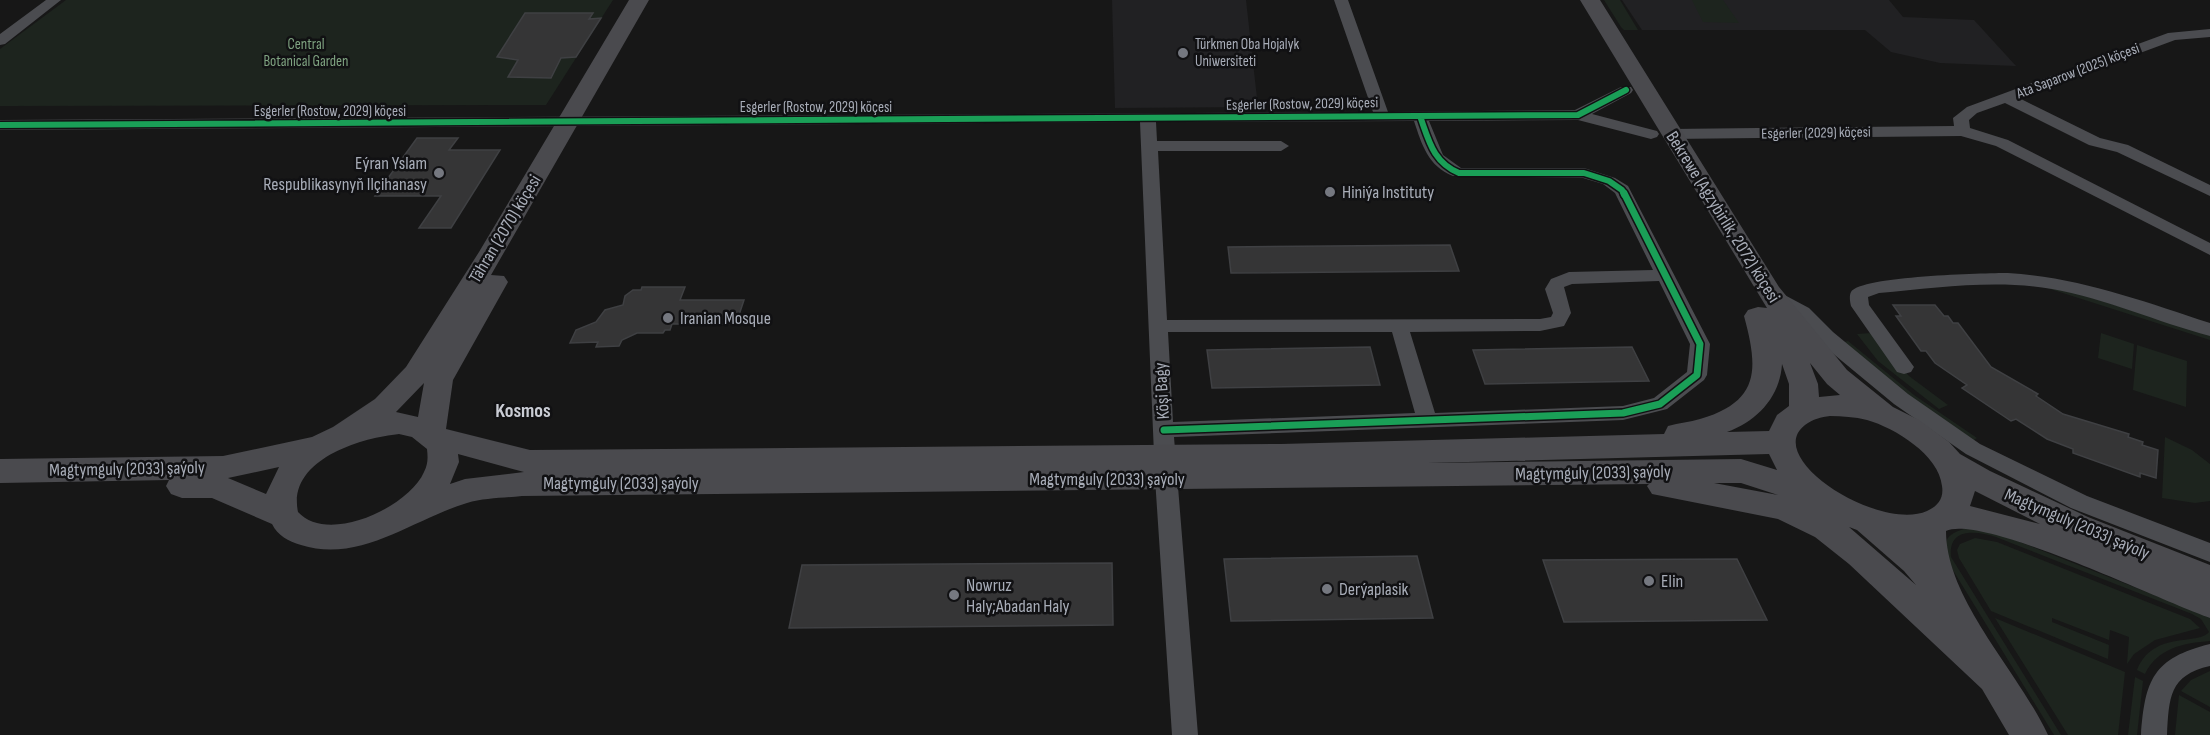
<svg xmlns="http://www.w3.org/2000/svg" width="2210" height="735" viewBox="0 0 2210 735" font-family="'Sofia Sans Condensed',sans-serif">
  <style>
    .built { fill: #212123 }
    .green { fill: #1d241e }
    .building { fill: #353536; stroke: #3f4043; stroke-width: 1.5 }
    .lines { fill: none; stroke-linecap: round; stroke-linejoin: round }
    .street { fill: #4b4c50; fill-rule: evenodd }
    .secondary { fill: #4a4a4e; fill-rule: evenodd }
    .cycleway-far1-casing { stroke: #111113; stroke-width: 9 }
    .cycleway-casing { stroke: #111113; stroke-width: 10 }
    .cycleway-far1 { stroke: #1a9f57; stroke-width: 6 }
    .cycleway { stroke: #1a9f57; stroke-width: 7 }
    .poi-dot { fill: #757880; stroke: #111113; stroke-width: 2 }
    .labels { text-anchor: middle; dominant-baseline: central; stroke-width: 5; stroke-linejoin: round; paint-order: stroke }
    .far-park-label { font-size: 15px; fill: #7fa381; stroke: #111113 }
    .far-poi-label { font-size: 15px; fill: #a8adb8; stroke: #111113; text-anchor: start }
    .far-street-label { font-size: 15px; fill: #a8adb8; stroke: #111113 }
    .poi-label { font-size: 18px; fill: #a8adb8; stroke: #111113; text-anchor: start }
    .street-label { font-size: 18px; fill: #a8adb8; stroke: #111113 }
    .neighbourhood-label { font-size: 20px; font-weight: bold; fill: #c9ccd4; stroke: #111113 }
  </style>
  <rect width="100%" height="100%" fill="#171717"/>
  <path class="built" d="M 1112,0 L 1246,0 L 1258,107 L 1115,108 Z
    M 1622,0 L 1889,0 L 1903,17 L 1974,20 L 2016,66 L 1940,63 L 1891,52 L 1865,30 L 1642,30 Z"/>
  <path class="green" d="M 66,0 L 613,0 L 546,105 L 0,106 L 0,49 Z
    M 1604,0 L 1620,0 L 1638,30 L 1624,30 L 1621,27 Z
    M 1692,0 L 1723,0 L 1739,23 L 1703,22 Z
    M 2044,287 L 2080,294 L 2210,335 L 2210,340 Z
    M 1871,333 L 1909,376 L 1948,405 L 1939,409 L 1878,361 L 1857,334 Z
    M 2101,333 L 2134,344 L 2132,369 L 2098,358 Z
    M 1848,341 L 1914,395 L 1977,438 L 1974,440 L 1910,397 L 1844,342 Z
    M 2137,345 L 2187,361 L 2186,407 L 2133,390 Z
    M 2165,437 L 2192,450 L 2210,464 L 2210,501 L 2195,503 L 2162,498 Z
    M 1968,528 L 1997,533 L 2210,617 L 2210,641 C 2184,643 2157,648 2145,674 L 2137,670 C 2153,630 2198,646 2209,632 L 2201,619 L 2192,614 L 1996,537 C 1976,531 1948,527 1951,557 L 2061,735 L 2054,735 L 1951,567 C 1944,544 1940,535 1968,528 Z
    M 1975,538 L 1997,542 L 2190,619 L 2200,628 L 2155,640 L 2134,654 L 2127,664 L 2129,637 L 2110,630 L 2109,640 L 2052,618 L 2052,622 L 2109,645 L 2108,659 L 1991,611 L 1959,558 L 1957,550 L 1960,544 Z
    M 1995,618 L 2125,672 L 2118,735 L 2068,735 Z
    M 2210,671 L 2210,707 L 2181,691 L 2191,680 Z
    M 2135,677 L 2143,681 L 2137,735 L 2128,735 Z
    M 2179,695 L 2210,712 L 2210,735 L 2175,735 Z"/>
  <path class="building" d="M 525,13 L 593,13 L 589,19 L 601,18 L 576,57 L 561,58 L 551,78 L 508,77 L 518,60 L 497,57 Z
    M 417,138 L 458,138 L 449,150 L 500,150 L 451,228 L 419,228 L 441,196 L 375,196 Z
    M 1450,245 L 1459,271 L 1231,273 L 1228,247 Z
    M 642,287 L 685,287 L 680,300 L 744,300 L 736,324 L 672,324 L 670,330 L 665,330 L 663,333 L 637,333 L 622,340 L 619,346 L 596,347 L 598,342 L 570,343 L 576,330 L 596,322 L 605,310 L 623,305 L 625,296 L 633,290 L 641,290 Z
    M 1893,305 L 1935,305 L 1944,316 L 1948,316 L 1953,323 L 1958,323 L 1991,367 L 2038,394 L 2036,396 L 2063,414 L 2129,434 L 2128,437 L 2143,442 L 2142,445 L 2158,450 L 2156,478 L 2140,473 L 2140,477 L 2073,453 L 2073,449 L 2047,439 L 2016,419 L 2011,421 L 1962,388 L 1967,385 L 1935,363 L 1926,351 L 1921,351 L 1896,316 L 1901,316 Z
    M 1370,347 L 1380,385 L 1212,388 L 1207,350 Z
    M 1632,347 L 1649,381 L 1485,384 L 1473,350 Z
    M 1417,556 L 1433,618 L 1231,621 L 1224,559 Z
    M 1737,559 L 1767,620 L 1564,622 L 1543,560 Z
    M 1112,563 L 1113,625 L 789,628 L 802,565 Z"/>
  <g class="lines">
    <path class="street" d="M 46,0 L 61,0 L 5,44 L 0,45 L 0,34 Z
      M 1334,0 L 1348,0 L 1388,112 L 1575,110 L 1621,87 L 1631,87 L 1633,90 L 1631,93 L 1592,114 L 1657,131 L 1659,134 L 1657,137 L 1651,139 L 1578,120 L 1429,121 L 1443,155 L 1461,168 L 1584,168 L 1615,178 L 1628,186 L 1710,344 L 1707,375 L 1704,380 L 1667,409 L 1623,420 L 1174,437 L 1198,735 L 1172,735 L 1155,478 L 1140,122 L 0,130 L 0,120 L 1373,112 ZM 1414,121 C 1422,145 1428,166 1453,176 L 1583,178 L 1603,184 L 1615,193 L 1653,270 L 1569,272 L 1551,279 L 1545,289 L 1553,313 L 1551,317 L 1540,319 L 1167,320 L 1158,151 L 1281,151 L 1289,146 L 1281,141 L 1157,141 L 1156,122 ZM 1659,281 L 1690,344 L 1687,372 L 1654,398 L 1623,406 L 1435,413 L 1410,332 L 1540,331 L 1564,326 L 1571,313 L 1564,287 L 1572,284 ZM 1168,332 L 1392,332 L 1415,413 L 1173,422 Z
      M 2210,29 L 2210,37 L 2175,40 L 2019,98 L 2100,138 L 2128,145 L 2210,185 L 2210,196 L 2117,152 L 2089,145 L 2005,103 L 1977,113 L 1969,120 L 1970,128 L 2008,140 L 2210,243 L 2210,255 L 1996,146 L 1961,136 L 1671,139 L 1663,134 L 1671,129 L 1954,126 L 1953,118 L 1967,107 L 2168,33 Z
      M 2008,273 C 2078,277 2143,301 2210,323 L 2210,336 C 2157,322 2107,299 2052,289 C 1995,279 1936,288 1879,293 L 1868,297 L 1869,305 L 1914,367 L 1911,372 L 1904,374 L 1897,372 L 1851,306 C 1850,302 1849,296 1851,292 C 1860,276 1985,273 2008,273 Z
      M 1775,290 L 1809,308 L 1833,332 L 1908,394 L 1980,444 L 2087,496 L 2210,543 L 2210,562 L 2071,508 L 1966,454 L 1894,404 L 1819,342 L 1795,316 L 1769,300 L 1766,296 L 1769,292 Z
      M 2210,644 L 2210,666 C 2169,675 2169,698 2167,735 L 2141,735 C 2145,680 2153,658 2210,644 Z"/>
    <path class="secondary" d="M 629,0 L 649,0 L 491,275 L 504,276 L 508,282 L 453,380 L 446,429 L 530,450 L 1281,444 L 1664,434 L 1668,426 C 1679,423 1690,422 1700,419 C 1761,401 1758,368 1744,316 L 1748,310 L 1758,307 L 1767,308 L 1580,0 L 1600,0 L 1779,287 L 1847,370 L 1893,407 L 1919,420 L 1949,442 L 1960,454 L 1990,471 L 2088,517 L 2210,565 L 2210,618 C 2163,602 1983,514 1946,531 C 1946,600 2019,672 2048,735 L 2009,735 L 1982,689 L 1849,564 L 1815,537 L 1778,519 L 1652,494 L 1647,486 L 1649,484 L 522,496 C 504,498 484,498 467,503 C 413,519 360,564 301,545 C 288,541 278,536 272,524 L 212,498 L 182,498 L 171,494 L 166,486 L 169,480 L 0,483 L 0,459 L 223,456 L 312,437 L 333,427 L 375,399 L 406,367 L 479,252 ZM 1810,363 L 1827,384 L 1840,395 L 1819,397 L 1818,384 ZM 1782,364 L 1789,384 L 1789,406 L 1777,415 L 1769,431 L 1727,432 C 1757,421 1780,397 1782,364 ZM 424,383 L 418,417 L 396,412 ZM 1830,416 C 1842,416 1855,417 1867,420 C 1895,428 1939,455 1942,486 C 1944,498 1938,506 1927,511 C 1879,532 1762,458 1805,425 C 1813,419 1821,417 1830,416 ZM 399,434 L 412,437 L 427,449 C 428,458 428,464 424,472 C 409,507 328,545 298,512 C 287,460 360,438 399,434 ZM 458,454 L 524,472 L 465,479 L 450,484 L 459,462 ZM 1769,454 L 1777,470 L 1741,459 L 1428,463 ZM 279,467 L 266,494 L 228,478 ZM 1714,483 L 1741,483 L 1778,495 ZM 1975,491 L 2040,524 L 1970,506 ZM 1849,527 L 1857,530 L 1904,571 L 1916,585 Z"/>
    <g class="cycleway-far1-casing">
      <path id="cycleway-far1" d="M 1420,116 C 1429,141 1433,162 1459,173 L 1584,173 L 1609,181 L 1622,190 L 1624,195
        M 0,125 L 1578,115 L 1626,90"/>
    </g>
    <g class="cycleway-casing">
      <path id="cycleway" d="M 1164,430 L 1623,413 L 1660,404 L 1697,375 L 1700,344 L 1624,193"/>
    </g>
    <use href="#cycleway-far1" class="cycleway-far1"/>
    <use href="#cycleway" class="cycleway"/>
  </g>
  <g class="poi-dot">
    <circle cx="1183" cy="53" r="6"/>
    <circle cx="439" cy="173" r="6"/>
    <circle cx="1330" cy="192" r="6"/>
    <circle cx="668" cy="318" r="6"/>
    <circle cx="1649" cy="581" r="6"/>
    <circle cx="1327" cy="589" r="6"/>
    <circle cx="954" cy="595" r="6"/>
  </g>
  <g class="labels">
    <g class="far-park-label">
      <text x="306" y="44">Central<tspan x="306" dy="17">Botanical Garden</tspan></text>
    </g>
    <g class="far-poi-label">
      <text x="1195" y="44">Türkmen Oba Hojalyk<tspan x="1195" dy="17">Uniwersiteti</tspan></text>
    </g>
    <g class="far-street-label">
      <text transform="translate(2078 71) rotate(-21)">Ata Saparow (2025) köçesi</text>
      <text transform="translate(1302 104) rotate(-1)">Esgerler (Rostow, 2029) köçesi</text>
      <text x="816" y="107">Esgerler (Rostow, 2029) köçesi</text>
      <text x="330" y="111">Esgerler (Rostow, 2029) köçesi</text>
      <text transform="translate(1816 133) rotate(-1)">Esgerler (2029) köçesi</text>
    </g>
    <g class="poi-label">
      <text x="427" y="163" text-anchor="end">Eýran Yslam<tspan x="427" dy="21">Respublikasynyň Ilçihanasy</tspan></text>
      <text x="1342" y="192">Hiniýa Instituty</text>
      <text x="680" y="318">Iranian Mosque</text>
      <text x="1661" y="581">Elin</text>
      <text x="966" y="585">Nowruz<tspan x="966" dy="21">Haly;Abadan Haly</tspan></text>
      <text x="1339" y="589">Derýaplasik</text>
    </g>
    <g class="street-label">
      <text transform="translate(1723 217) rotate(58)">Bekrewe (Agzybirlik, 2072) köçesi</text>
      <text transform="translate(505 229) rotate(-59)">Tähran (2070) köçesi</text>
      <text transform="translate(1162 391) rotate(-93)">Köşi Bagy</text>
      <text transform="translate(127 469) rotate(-1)">Magtymguly (2033) şaýoly</text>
      <text transform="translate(1593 473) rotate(-1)">Magtymguly (2033) şaýoly</text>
      <text x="1107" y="479">Magtymguly (2033) şaýoly</text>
      <text x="621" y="483">Magtymguly (2033) şaýoly</text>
      <text transform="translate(2077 524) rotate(23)">Magtymguly (2033) şaýoly</text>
    </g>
    <g class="neighbourhood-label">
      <text x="523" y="411">Kosmos</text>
    </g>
  </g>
</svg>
